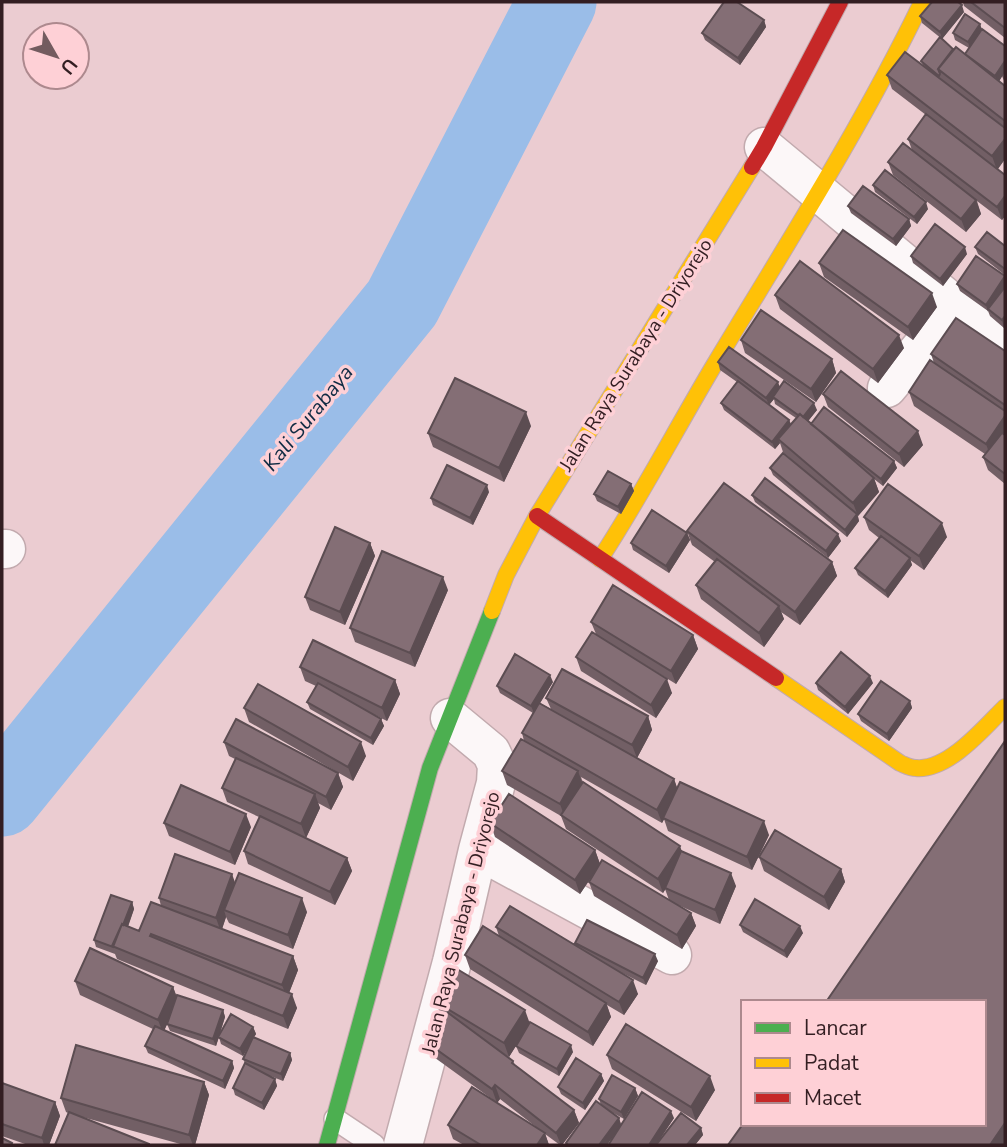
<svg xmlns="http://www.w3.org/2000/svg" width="1007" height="1147" viewBox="0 0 1007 1147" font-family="'Nunito Sans',sans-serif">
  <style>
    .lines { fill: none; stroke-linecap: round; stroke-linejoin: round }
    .river { stroke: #9abde8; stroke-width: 79 }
    .lane-casing { stroke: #c2aaae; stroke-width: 24 }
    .street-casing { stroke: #c2aaae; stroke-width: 41 }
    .fast-casing { stroke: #c2aaae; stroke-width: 18 }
    .slow-casing { stroke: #c2aaae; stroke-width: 18 }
    .jam-casing { stroke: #c2aaae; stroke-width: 18 }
    .lane { stroke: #fcf7f8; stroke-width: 21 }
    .street { stroke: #fcf7f8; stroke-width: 38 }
    .fast { stroke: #4caf50; stroke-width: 16 }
    .slow { stroke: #ffc107; stroke-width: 16 }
    .jam { stroke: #c62828; stroke-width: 16 }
    .wall { fill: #725f65; fill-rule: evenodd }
    .shaded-wall { fill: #5c4d52 }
    .building { fill: #846e75; stroke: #5c4d52; stroke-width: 2 }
    .labels { text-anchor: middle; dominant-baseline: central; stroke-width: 7; stroke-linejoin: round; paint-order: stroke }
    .street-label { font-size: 19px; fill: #331e22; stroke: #fed0d6 }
    .water-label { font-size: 21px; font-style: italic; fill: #102b43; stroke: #fed0d6 }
  </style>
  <rect width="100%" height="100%" fill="#ebccd1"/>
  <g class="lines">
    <path class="river" d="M 2,797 L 402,303 L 557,2"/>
    <g class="lane-casing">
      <path id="lane" d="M 335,1119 L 374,1145"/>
    </g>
    <g class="street-casing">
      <path id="street" d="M 764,147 L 956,306 L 1005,336
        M 887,388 L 956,306
        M 2,549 L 6,549
        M 478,850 L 672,955
        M 403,1145 L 452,962 L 478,850 L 496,783 L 497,765 L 491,752 L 450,718"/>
    </g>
    <g class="fast-casing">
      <path id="fast" d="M 327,1145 L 430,768 L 492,611"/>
    </g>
    <g class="slow-casing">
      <path id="slow" d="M 600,559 C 642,495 677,427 716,362 C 787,244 862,126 922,2
        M 492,611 L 506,575 L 537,516 L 752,167
        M 776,678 L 900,763 C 905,765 910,768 916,768 C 948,771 984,728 1005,707"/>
    </g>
    <g class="jam-casing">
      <path id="jam" d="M 752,167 L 764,147 L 840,2
        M 537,516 L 776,678"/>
    </g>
    <use href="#lane" class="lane"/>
    <use href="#street" class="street"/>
    <use href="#fast" class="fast"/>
    <use href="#slow" class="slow"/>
    <use href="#jam" class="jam"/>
  </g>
  <path class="wall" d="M 963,2 L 1005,2 L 1005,38 L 964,6 Z
    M 964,12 L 942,39 L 922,23 L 920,16 Z
    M 764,20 L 766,27 L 740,65 L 705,40 L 702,33 Z
    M 980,24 L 982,30 L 1005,46 L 1005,83 L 1002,76 L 999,81 L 1005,85 L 1005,159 L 998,169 L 1005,175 L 1005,216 L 1002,220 L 977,201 L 981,214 L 966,232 L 893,175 L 888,162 L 912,150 L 908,139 L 926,115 L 892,89 L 887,75 L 923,65 L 921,61 L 953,49 L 965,54 L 969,48 L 955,40 L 953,33 Z
    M 873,185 L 928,209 L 917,224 L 875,192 Z
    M 848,206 L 909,219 L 911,226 L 896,246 L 851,213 Z
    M 1005,246 L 1005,275 L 978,254 L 975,247 Z
    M 967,254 L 943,286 L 913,263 L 911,256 Z
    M 819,263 L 937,307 L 913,340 L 824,277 Z
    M 957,284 L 1005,287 L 1004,328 L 990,316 L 988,311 L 960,291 Z
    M 775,295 L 904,348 L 878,383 L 780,309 Z
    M 741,340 L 832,359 L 836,373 L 816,402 L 745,353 Z
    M 1005,351 L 1005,484 L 988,470 L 983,457 L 985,454 L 914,406 L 909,392 L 934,363 L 931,354 Z
    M 718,362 L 780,387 L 817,410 L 808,421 L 811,424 L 894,461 L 897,468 L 883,486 L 874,479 L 879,492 L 858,516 L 859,521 L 847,537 L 773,475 L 770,468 L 824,488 L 783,452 L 780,443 L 775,449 L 724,410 L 721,403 L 737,382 L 720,370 ZM 774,399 L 775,404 L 796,418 L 791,424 L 789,420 L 769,405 Z
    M 823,394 L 923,445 L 904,467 L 828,407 Z
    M 531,426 L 504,482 L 433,447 L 428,433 Z
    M 631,484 L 634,491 L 621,514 L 597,501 L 594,494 Z
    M 489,492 L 473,525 L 433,505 L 431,498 Z
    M 752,495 L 841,541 L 828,558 L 755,502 Z
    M 864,517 L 947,537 L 924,570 L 910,560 L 912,565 L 888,598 L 858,575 L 855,568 L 879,538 L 869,530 Z
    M 687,531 L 832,562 L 837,576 L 800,625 L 781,612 L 784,619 L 764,647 L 701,599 L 696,585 L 715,562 L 692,545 Z
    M 687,533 L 690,540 L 669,573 L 633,550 L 631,543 Z
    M 370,543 L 375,556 L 345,625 L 310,610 L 305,597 Z
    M 448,590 L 415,667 L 355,642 L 350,628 Z
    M 591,622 L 693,635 L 698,649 L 676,684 L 637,660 L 672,693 L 656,718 L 581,671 L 576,657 L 596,634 Z
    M 300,667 L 395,680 L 400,694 L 387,721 L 373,714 L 381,719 L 384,726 L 373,745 L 310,709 L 307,702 L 316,686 L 305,681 Z
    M 553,682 L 540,703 L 551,709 L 546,698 L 648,716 L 652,730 L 637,758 L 674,779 L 677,788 L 769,835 L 752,870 L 668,831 L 664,819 L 662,823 L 581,777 L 583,783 L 682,851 L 736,886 L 720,924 L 678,905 L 691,913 L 696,926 L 682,949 L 594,896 L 589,882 L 597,869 L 580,894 L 495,837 L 490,823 L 595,850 L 600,864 L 669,900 L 665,889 L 663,893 L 566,829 L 561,816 L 507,785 L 502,771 L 524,741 L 522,733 L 533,713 L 500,693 L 497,686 Z
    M 816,683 L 873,683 L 848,714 L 818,690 Z
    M 910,701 L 912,708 L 889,741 L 861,721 L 858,714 Z
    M 244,708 L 366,756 L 353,781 L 249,722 Z
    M 224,742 L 338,773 L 343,787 L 331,810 L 318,803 L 320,808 L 306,838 L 347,858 L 352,871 L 335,905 L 248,864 L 244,851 L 259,817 L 227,802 L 222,788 L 235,759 L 229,756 Z
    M 164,823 L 251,827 L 235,865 L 169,836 Z
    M 759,857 L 841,869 L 845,882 L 829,910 L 764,871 Z
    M 235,882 L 307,912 L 293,949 L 229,923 L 226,917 L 222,929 L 293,956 L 298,970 L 289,993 L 297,1008 L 288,1029 L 117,959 L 115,954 L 96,947 L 94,940 L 132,902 L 134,909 L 128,927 L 139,931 L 161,906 L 159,898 Z
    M 740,925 L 803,933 L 787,958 L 743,932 Z
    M 496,927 L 576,945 L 575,943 L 658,961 L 646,985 L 618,971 L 638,994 L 624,1015 L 607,1005 L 611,1017 L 593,1046 L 470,969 L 465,955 L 499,936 Z
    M 75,981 L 173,987 L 177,997 L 223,1010 L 225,1017 L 219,1036 L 253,1027 L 256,1034 L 253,1038 L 290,1053 L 292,1060 L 283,1081 L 268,1075 L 275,1079 L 277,1086 L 264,1110 L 235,1095 L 233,1088 L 245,1063 L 243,1059 L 250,1044 L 243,1056 L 221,1044 L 219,1037 L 216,1046 L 170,1031 L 167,1024 L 164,1031 L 232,1061 L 234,1068 L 225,1089 L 148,1053 L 145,1046 L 153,1029 L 80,995 Z
    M 436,1002 L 529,1023 L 573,1052 L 559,1076 L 519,1053 L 516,1046 L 521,1037 L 509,1057 L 501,1052 L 513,1061 L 515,1065 L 574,1110 L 579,1123 L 562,1145 L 560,1145 L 545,1134 L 549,1145 L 464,1145 L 453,1139 L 448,1125 L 496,1102 L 431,1055 L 426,1042 L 443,1017 L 441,1016 ZM 500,1099 L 540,1130 L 497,1103 Z
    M 607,1055 L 715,1090 L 696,1121 L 612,1069 Z
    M 601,1074 L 604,1081 L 585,1110 L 561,1094 L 558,1087 Z
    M 204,1082 L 209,1095 L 195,1145 L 184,1145 L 75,1115 L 149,1144 L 150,1145 L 55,1145 L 68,1113 L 66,1112 L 61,1098 Z
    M 2,1083 L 55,1102 L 60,1116 L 49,1145 L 28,1145 L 2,1136 Z
    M 635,1088 L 638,1096 L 624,1119 L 606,1109 L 619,1118 L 621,1124 L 674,1118 L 658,1142 L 701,1128 L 703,1135 L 695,1145 L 609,1145 L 609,1144 L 611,1139 L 607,1145 L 566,1145 L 566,1143 L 601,1105 L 599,1099 Z"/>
  <path class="shaded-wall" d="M 962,5 L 964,12 L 942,39 L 940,32 Z
    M 764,20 L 766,27 L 740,65 L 738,58 Z
    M 980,24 L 982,31 L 970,49 L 968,42 Z
    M 1005,61 L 1005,72 L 998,83 L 995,76 Z
    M 1005,139 L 1005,159 L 997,170 L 992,156 Z
    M 1005,196 L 1005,216 L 1002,220 L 997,207 Z
    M 976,200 L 981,214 L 966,232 L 961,219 Z
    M 926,202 L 928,209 L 917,224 L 914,217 Z
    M 909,219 L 911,226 L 896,246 L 893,239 Z
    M 965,247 L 967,254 L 943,286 L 940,279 Z
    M 1005,276 L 1005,287 L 988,309 L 988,312 L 986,305 Z
    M 932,293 L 937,307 L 913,340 L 908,327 Z
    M 1005,316 L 1005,326 L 1004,328 L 1002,320 Z
    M 899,335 L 904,348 L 878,383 L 873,369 Z
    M 832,359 L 836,373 L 816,402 L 811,389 Z
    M 778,382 L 781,390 L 773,397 L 774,399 L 769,405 L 766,398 Z
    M 814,403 L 817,410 L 805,425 L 803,418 Z
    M 526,412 L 531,426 L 504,482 L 499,468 Z
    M 1005,416 L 1005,437 L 991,458 L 986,444 Z
    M 789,420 L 792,427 L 778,439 L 780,443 L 775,449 L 772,442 Z
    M 918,431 L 923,445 L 904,467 L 899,454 Z
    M 894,461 L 897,468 L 883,486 L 881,479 Z
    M 874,478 L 879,492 L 858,516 L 853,503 Z
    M 631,484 L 634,491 L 621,514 L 618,507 Z
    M 487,485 L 489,492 L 473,525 L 470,518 Z
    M 857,514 L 859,521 L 847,537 L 845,530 Z
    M 942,523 L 947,537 L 924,570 L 919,556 Z
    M 687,533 L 690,540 L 669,573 L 666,566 Z
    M 838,534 L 841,541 L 828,558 L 826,551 Z
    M 370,543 L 375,556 L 345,625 L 340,612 Z
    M 910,558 L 912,565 L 888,598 L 885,591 Z
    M 832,562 L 837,576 L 800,625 L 795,612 Z
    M 443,577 L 448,590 L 415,667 L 410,653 Z
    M 779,606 L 784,619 L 764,647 L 759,633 Z
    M 693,635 L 698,649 L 676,684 L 671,671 Z
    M 550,675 L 553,682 L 534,713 L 531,706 Z
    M 870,676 L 873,683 L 848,714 L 845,707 Z
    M 667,679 L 672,693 L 656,718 L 651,705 Z
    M 395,680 L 400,694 L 387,721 L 382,708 Z
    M 910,701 L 912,708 L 889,741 L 887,734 Z
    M 648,716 L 652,730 L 637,758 L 632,745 Z
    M 381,719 L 384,726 L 373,745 L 371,738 Z
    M 361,742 L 366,756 L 353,781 L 348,767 Z
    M 578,771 L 583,785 L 565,818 L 560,804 Z
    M 338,773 L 343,787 L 331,810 L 326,797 Z
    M 674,779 L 679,793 L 662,823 L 657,810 Z
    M 315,794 L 320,808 L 306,838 L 301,824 Z
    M 246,814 L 251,827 L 235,865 L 230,852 Z
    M 764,821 L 769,835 L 752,870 L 747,857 Z
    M 680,846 L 685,860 L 663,893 L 658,879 Z
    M 595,850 L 600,864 L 580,894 L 575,880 Z
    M 347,858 L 352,871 L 335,905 L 330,892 Z
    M 841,869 L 845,882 L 829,910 L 824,897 Z
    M 731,873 L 736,886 L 720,924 L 715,910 Z
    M 232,874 L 237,888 L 224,910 L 226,917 L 221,932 L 216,918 Z
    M 302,898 L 307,912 L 293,949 L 288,935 Z
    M 132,902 L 134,909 L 120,948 L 115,947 Z
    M 691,913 L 696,926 L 682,949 L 677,935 Z
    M 800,926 L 803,933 L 787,958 L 784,951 Z
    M 655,954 L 658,961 L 646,985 L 643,978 Z
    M 293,956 L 298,970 L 287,998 L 282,985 Z
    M 633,980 L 638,994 L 624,1015 L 619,1002 Z
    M 173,987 L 178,1001 L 163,1033 L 158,1020 Z
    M 292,994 L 297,1008 L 288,1029 L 283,1016 Z
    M 606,1003 L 611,1017 L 593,1046 L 588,1032 Z
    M 223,1010 L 225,1017 L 216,1046 L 213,1039 Z
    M 525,1010 L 530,1024 L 509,1057 L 504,1043 Z
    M 253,1027 L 256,1034 L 243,1056 L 240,1049 Z
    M 571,1045 L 573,1052 L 559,1076 L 557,1069 Z
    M 290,1053 L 292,1060 L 283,1081 L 281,1074 Z
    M 232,1061 L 234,1068 L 225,1089 L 223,1081 Z
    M 601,1074 L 604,1081 L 585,1110 L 583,1103 Z
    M 710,1076 L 715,1090 L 696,1121 L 691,1107 Z
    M 275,1079 L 277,1086 L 264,1110 L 262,1103 Z
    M 204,1082 L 209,1095 L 195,1145 L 193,1145 L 189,1135 Z
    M 495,1085 L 500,1099 L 497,1103 L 492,1089 Z
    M 635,1088 L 638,1096 L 624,1119 L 621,1112 Z
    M 55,1102 L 60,1116 L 49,1145 L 44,1145 L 42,1138 Z
    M 574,1110 L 579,1123 L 562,1145 L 561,1145 L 556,1133 Z
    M 671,1111 L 674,1118 L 656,1145 L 649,1145 Z
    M 619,1118 L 621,1125 L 607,1145 L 599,1145 Z
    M 1005,1123 L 1005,1145 L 990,1145 Z
    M 701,1128 L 703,1135 L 695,1145 L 687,1145 Z
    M 545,1133 L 549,1145 L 537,1145 Z"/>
  <path class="building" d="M 724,2 L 737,2 L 764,20 L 738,58 L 702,33 Z
    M 932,2 L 958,2 L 962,5 L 940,32 L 920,16 Z
    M 971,2 L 1005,2 L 1005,28 Z
    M 965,14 L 980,24 L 968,42 L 953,33 Z
    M 982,29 L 1005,46 L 1005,61 L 995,76 L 965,54 Z
    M 940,37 L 953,49 L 938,69 L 940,74 L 939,76 L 921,61 Z
    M 956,47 L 1005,86 L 1005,121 L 938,69 Z
    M 905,52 L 1005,128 L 1005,139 L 992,156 L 887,75 Z
    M 926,114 L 1005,175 L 1005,196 L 997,207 L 908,139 Z
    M 903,143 L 976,200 L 961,219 L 888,162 Z
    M 885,170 L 926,202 L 914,217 L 873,185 Z
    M 863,186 L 909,219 L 893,239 L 848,206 Z
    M 935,224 L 965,247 L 940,279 L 911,256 Z
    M 843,230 L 932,293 L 908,327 L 819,263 Z
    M 987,232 L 1005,246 L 1005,269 L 975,247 Z
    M 976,256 L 1005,276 L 986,305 L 957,284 Z
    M 800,261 L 899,335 L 873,369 L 775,295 Z
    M 1005,287 L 1005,316 L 1002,320 L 988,309 Z
    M 761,310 L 832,359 L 811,389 L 741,340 Z
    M 956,318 L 1005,351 L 1005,405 L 931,354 Z
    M 729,347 L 778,382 L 766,398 L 718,362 Z
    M 930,360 L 1005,411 L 1005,416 L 986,444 L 909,392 Z
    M 841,371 L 918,431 L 899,454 L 823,394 Z
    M 455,378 L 526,412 L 499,468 L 428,433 Z
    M 738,381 L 789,420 L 772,442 L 721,403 Z
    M 784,381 L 814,403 L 803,417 L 800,414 L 798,415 L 773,397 Z
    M 824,407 L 894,461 L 881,479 L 811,424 Z
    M 800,414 L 874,478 L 853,503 L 778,439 Z
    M 1002,433 L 1005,435 L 1005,474 L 983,457 Z
    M 783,453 L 857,514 L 845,530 L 770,468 Z
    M 447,465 L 487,485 L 470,518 L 431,498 Z
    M 608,471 L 631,484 L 618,507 L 594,494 Z
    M 765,478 L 838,534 L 826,551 L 752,495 Z
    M 724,483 L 832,562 L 795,612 L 687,531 Z
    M 888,484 L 942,523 L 919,556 L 864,517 Z
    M 652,510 L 687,533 L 666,566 L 631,543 Z
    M 335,527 L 370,543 L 340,612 L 305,597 Z
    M 881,536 L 910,558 L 885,591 L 855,568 Z
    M 382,551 L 443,577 L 410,653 L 350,628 Z
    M 717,559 L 779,606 L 759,633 L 696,585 Z
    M 613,585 L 693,635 L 671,671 L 591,622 Z
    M 592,632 L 667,679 L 651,705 L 576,657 Z
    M 313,640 L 395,680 L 382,708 L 300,667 Z
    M 841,652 L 870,676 L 845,707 L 816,683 Z
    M 515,654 L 550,675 L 531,706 L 497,686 Z
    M 562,669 L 648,716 L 632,745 L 546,698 Z
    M 881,681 L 910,701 L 887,734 L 858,714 Z
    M 318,683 L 381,719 L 371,738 L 307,702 Z
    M 258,684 L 361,742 L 348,767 L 244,708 Z
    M 539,703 L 674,779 L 657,810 L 522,733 Z
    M 236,719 L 338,773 L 326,797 L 224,742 Z
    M 521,739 L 578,771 L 560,804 L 502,771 Z
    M 1005,741 L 1005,1123 L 990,1145 L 728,1145 L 743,1124 L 984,1124 L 984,1002 L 826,1002 Z
    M 236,758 L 315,794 L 301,824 L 222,788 Z
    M 583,782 L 680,846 L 658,879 L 561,815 Z
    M 680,782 L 764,821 L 747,857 L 663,818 Z
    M 181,785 L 246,814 L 230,852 L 164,823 Z
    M 509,794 L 595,850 L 575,880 L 490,823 Z
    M 260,816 L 347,858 L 330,892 L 244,851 Z
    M 775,830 L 841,869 L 824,897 L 759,857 Z
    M 681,851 L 731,873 L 715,910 L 665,888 Z
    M 175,854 L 232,874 L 216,918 L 159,898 Z
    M 602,860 L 691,913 L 677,935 L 589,882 Z
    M 239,873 L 302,898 L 288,935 L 224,910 Z
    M 111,895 L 132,902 L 123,925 L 122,924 L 113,947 L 94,940 Z
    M 755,899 L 800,926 L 784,951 L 740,925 Z
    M 151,902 L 293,956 L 282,985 L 151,934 L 150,936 L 292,994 L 283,1016 L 112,946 L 122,924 L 139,931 Z
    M 510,906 L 633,980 L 619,1002 L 496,927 Z
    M 587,920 L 655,954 L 643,978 L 575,943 Z
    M 483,926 L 606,1003 L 588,1032 L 465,955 Z
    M 90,948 L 173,987 L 158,1020 L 75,981 Z
    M 457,969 L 525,1010 L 504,1043 L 436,1002 Z
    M 177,995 L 223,1010 L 213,1039 L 167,1024 Z
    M 447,1012 L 513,1061 L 512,1063 L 574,1110 L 556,1133 L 495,1085 L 492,1089 L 426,1042 Z
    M 231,1014 L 253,1027 L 240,1049 L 218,1037 Z
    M 530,1022 L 571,1045 L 557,1069 L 516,1046 Z
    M 626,1024 L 710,1076 L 691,1107 L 607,1055 Z
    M 155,1026 L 232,1061 L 223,1081 L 145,1046 Z
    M 253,1037 L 290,1053 L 281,1074 L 243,1059 Z
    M 76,1045 L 204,1082 L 189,1135 L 61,1098 Z
    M 576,1058 L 601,1074 L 583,1103 L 558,1087 Z
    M 245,1063 L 275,1079 L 262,1103 L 233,1088 Z
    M 612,1075 L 635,1088 L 621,1112 L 599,1099 Z
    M 2,1083 L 55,1102 L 42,1138 L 2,1124 Z
    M 472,1087 L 545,1133 L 537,1145 L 481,1145 L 448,1125 Z
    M 642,1092 L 671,1111 L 649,1145 L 611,1145 L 609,1144 Z
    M 596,1101 L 619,1118 L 599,1145 L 568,1145 L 566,1143 Z
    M 69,1112 L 149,1144 L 149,1145 L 55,1145 Z
    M 681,1113 L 701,1128 L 687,1145 L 656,1145 Z
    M 2,1138 L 12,1143 L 11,1145 L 2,1145 Z"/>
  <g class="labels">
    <g class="street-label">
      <text transform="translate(636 355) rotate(-58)">Jalan Raya Surabaya - Driyorejo</text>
      <text transform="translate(461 923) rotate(-76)">Jalan Raya Surabaya - Driyorejo</text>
    </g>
    <g class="water-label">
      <text transform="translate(308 418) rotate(-51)">Kali Surabaya</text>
    </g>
  </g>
  <rect width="1007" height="1147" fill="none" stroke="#331e22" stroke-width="7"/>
  <rect x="741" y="1000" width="245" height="126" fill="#fed0d6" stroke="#ad898e" stroke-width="2"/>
  <rect x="755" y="1023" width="35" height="10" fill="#4caf50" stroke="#ad898e" stroke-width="2"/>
  <text x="804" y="1035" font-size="21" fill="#331e22">Lancar</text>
  <rect x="755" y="1058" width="35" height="10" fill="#ffc107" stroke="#ad898e" stroke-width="2"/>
  <text x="804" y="1070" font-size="21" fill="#331e22">Padat</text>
  <rect x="755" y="1093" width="35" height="10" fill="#c62828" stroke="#ad898e" stroke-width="2"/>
  <text x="804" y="1105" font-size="21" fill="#331e22">Macet</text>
  <g transform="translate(56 56) rotate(129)"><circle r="33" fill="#fed0d6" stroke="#ad898e" stroke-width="2"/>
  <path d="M0-5L12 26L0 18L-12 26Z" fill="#735b5f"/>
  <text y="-10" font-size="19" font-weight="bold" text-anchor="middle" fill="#331e22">U</text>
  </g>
</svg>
